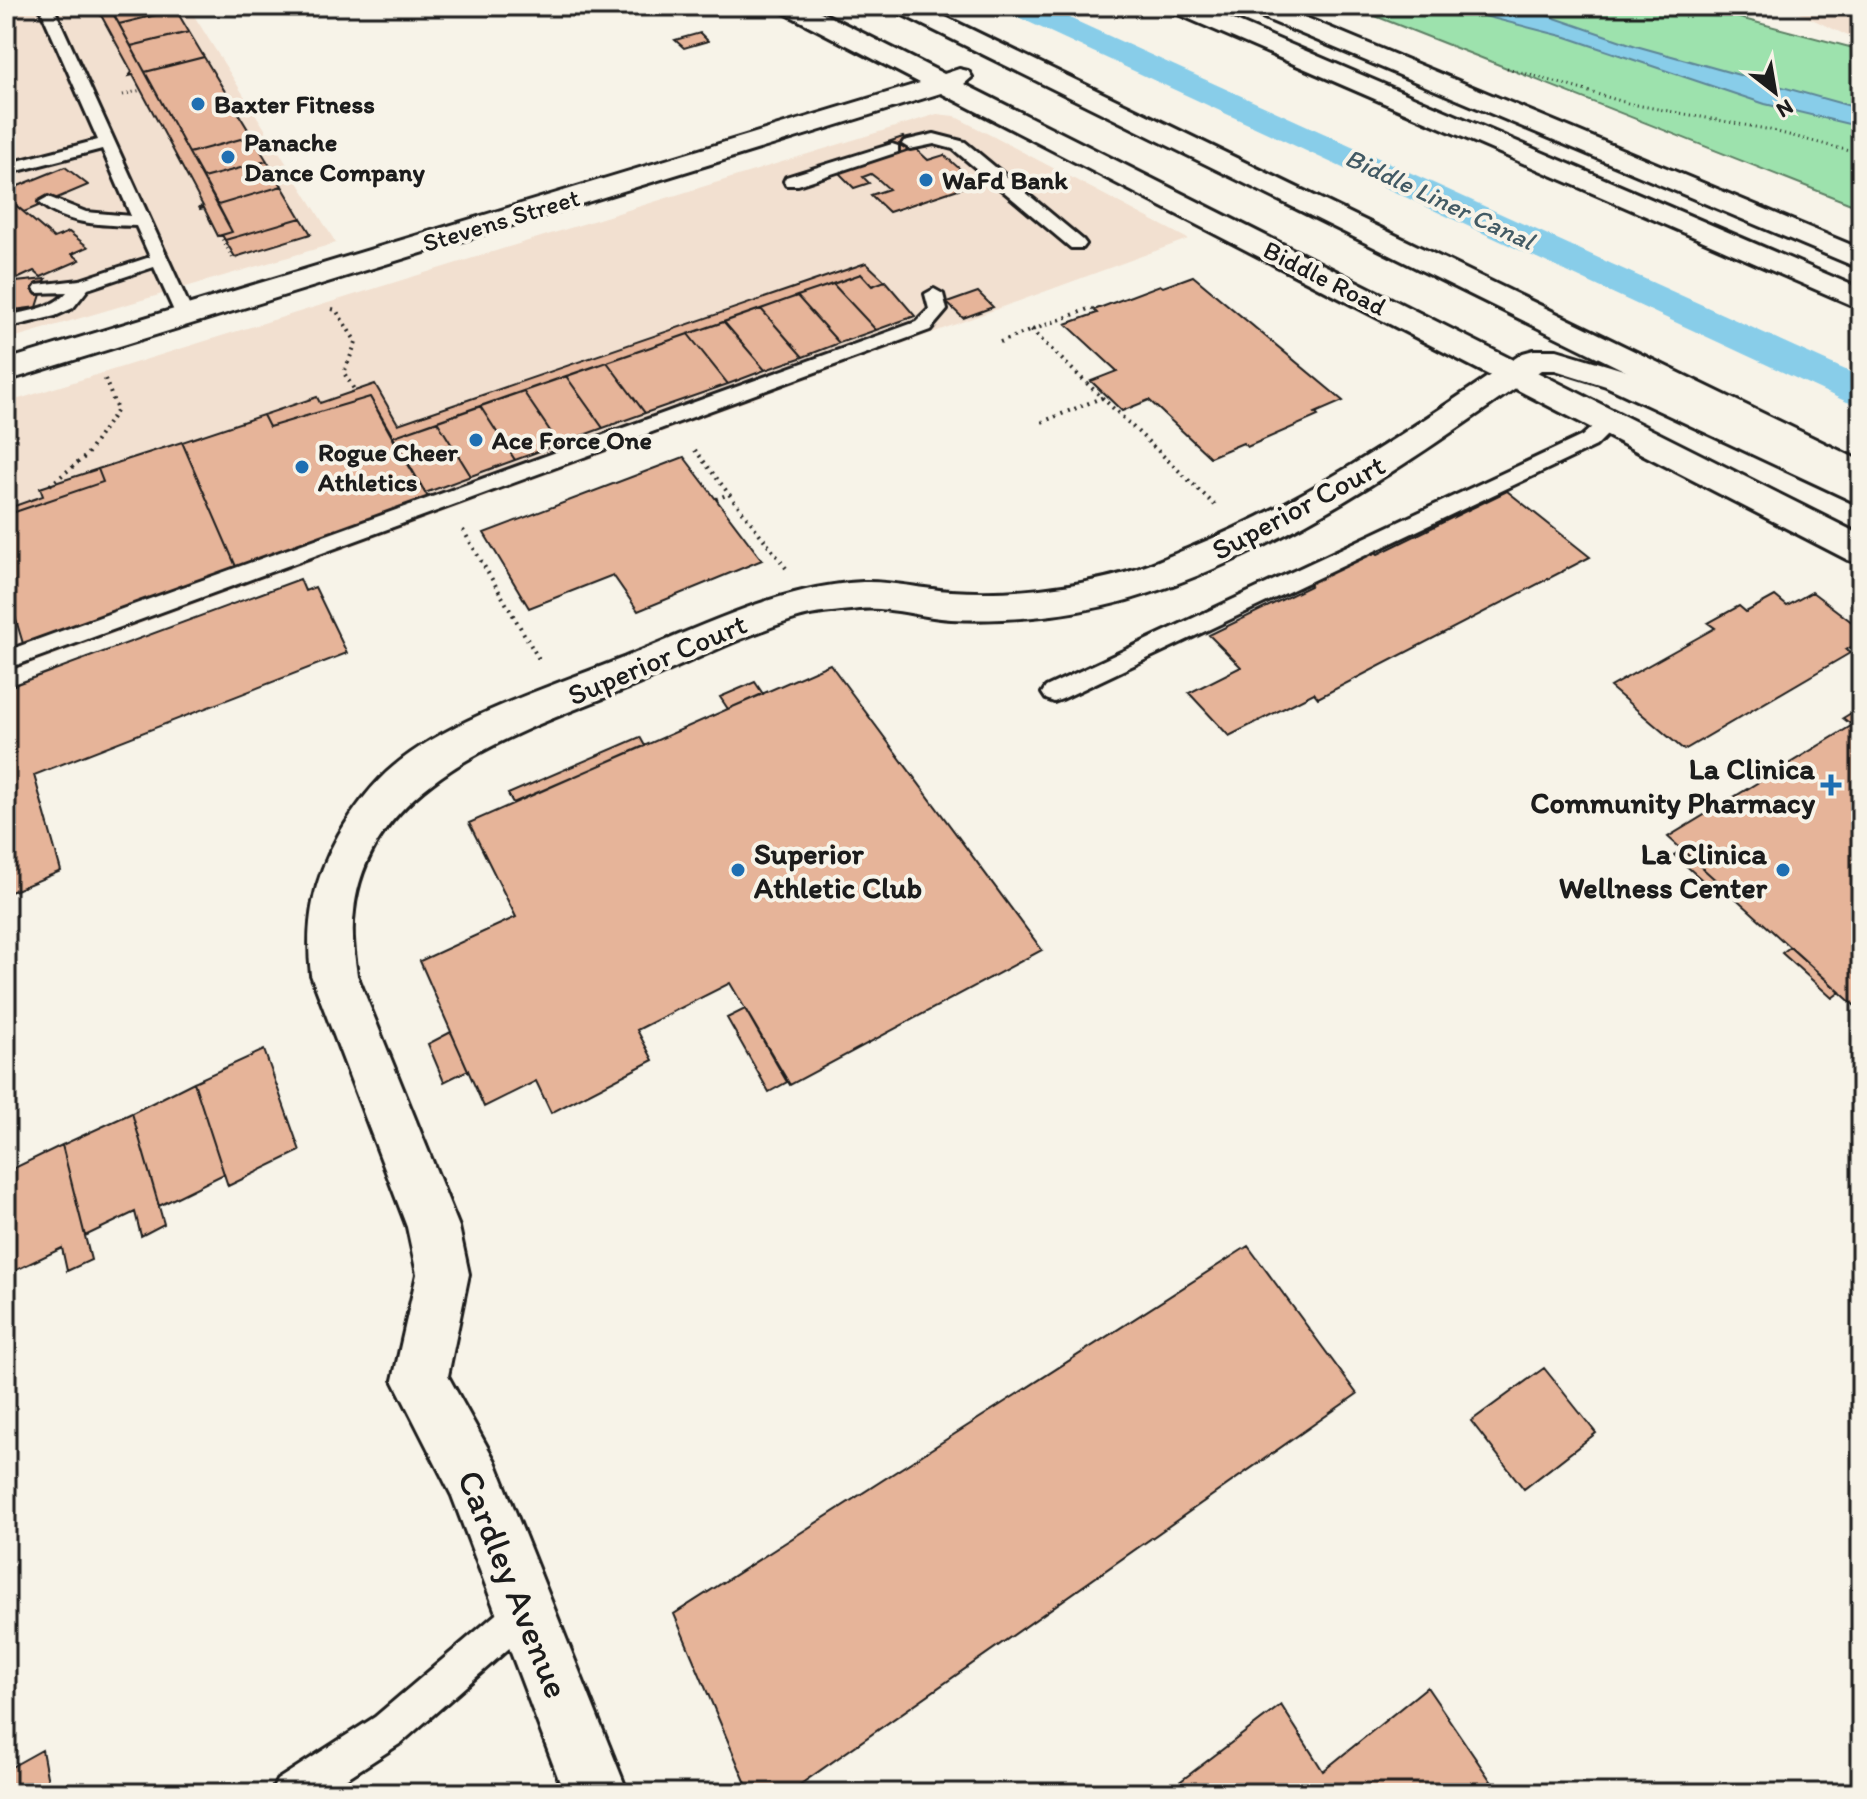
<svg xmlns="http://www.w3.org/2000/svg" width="1867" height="1799" viewBox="0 0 1867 1799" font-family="Itim,sans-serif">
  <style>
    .built { fill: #f2e0d0 }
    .green { fill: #9de2ad; stroke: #5c7f64; stroke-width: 2 }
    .water { fill: #88cde9; stroke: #5d8697; stroke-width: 2 }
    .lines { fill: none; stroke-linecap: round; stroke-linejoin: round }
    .canal { fill: #88cde9; fill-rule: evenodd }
    .building { fill: #e6b499; stroke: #1c1c1c; stroke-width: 2 }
    .lane-casing { stroke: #1c1c1c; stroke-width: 6 }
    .street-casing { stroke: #1c1c1c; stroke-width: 6 }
    .secondary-casing { stroke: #1c1c1c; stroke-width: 6 }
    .highway-casing { stroke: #1c1c1c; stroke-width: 6 }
    .path-far1 { stroke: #1c1c1c; stroke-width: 3; stroke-dasharray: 1 4; stroke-linecap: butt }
    .path { stroke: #1c1c1c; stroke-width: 4; stroke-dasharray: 2 5; stroke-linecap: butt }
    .lane { fill: #f7f3e8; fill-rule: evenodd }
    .street { fill: #f7f3e8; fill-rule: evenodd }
    .secondary { fill: #f7f3e8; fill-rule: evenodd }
    .highway { fill: #f7f3e8; fill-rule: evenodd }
    .poi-dot { fill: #1f6fb2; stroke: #f7f3e8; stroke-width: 3 }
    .labels { text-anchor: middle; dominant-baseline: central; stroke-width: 8; stroke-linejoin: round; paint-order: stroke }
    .far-poi-label { font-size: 26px; font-weight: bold; fill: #1c1c1c; stroke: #f7f3e8; text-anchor: start }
    .far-water-label { font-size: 26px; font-style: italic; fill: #425a64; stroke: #f7f3e8 }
    .far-street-label { font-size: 26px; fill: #1c1c1c; stroke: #f7f3e8 }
    .street-label { font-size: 30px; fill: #1c1c1c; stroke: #f7f3e8 }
    .poi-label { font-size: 30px; font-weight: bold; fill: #1c1c1c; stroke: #f7f3e8; text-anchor: end }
    .near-street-label { font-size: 36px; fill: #1c1c1c; stroke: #f7f3e8 }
  </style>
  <rect width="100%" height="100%" fill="#f7f3e8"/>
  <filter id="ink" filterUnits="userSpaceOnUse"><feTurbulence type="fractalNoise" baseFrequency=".0125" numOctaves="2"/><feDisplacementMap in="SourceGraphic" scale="16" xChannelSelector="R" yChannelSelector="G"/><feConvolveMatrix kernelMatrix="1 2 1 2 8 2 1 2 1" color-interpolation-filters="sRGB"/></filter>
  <g filter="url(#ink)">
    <path class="built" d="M 6,6 L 188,6 L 336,243 L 6,340 Z
      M 1784,6 L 1861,6 L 1861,42 Z
      M 937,114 L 954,116 L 1188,239 L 6,673 L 6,403 Z"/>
    <path class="green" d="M 1350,6 L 1694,6 L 1861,50 L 1861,208 Z"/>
    <path class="water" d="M 1445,6 L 1520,6 L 1636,46 L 1861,109 L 1861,127 L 1765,104 L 1566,37 Z"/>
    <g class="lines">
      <path class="canal" d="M 1003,6 L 1043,6 L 1861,377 L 1861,406 L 1847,402 L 1007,12 Z"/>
    </g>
    <path class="building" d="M 96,6 L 109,6 L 232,232 L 218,236 L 204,208 L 200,209 L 199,207 L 203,206 L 133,75 L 129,76 L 132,72 Z
      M 109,6 L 174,6 L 176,10 L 119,24 Z
      M 176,10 L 189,32 L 131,46 L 119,24 Z
      M 189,32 L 204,57 L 145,72 L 131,46 Z
      M 700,33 L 708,41 L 684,48 L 675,40 Z
      M 204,57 L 252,136 L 189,153 L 145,72 Z
      M 252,136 L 267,161 L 203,178 L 189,153 Z
      M 903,137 L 915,148 L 897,154 L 885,143 Z
      M 915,148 L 928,160 L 944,155 L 976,183 L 889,212 L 871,195 L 889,189 L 879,180 L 871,174 L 863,177 L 869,183 L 854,188 L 838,172 Z
      M 267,161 L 282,186 L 218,205 L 203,178 Z
      M 65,167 L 88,185 L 24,212 L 6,197 L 6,191 Z
      M 282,186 L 301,218 L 225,240 L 222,235 L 232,232 L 218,205 Z
      M 6,197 L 54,238 L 69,232 L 88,247 L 72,254 L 80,260 L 41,277 L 34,271 L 17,279 L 13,276 L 6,279 L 6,258 L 15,255 L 6,247 Z
      M 301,218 L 311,234 L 235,257 L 225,240 Z
      M 866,263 L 885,281 L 872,286 L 861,274 L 392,437 L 370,397 L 269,427 L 263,415 L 317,397 L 320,403 L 375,384 L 398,424 Z
      M 861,274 L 872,286 L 885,281 L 915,316 L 876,330 L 833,284 Z
      M 1193,276 L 1343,401 L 1315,413 L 1318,416 L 1247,447 L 1243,443 L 1210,457 L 1149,400 L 1122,411 L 1091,381 L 1117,371 L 1066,324 L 1097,313 L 1094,310 L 1160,285 L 1163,287 Z
      M 46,279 L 37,307 L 6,311 L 6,283 Z
      M 833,284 L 876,330 L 839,343 L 797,296 Z
      M 978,292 L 993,307 L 963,318 L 947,303 Z
      M 797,296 L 839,343 L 803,357 L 761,309 Z
      M 761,309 L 803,357 L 765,370 L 724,322 Z
      M 724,322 L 765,370 L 728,384 L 688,334 Z
      M 688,334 L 728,384 L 645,413 L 607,362 Z
      M 607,362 L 645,413 L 603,428 L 566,376 Z
      M 566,376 L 603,428 L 559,444 L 523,391 Z
      M 523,391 L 559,444 L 515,460 L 480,406 Z
      M 370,397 L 429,499 L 237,569 L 182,442 L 263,415 L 269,427 Z
      M 480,406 L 515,460 L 471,476 L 437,421 Z
      M 437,421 L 471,476 L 425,493 L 392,437 Z
      M 182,442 L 237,569 L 24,647 L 6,586 L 6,515 L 103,482 L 98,469 Z
      M 684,457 L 762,560 L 638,611 L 613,575 L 529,608 L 484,533 Z
      M 98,469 L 103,482 L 6,515 L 6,509 L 43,496 L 40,488 Z
      M 1507,491 L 1590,557 L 1318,698 L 1314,693 L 1229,736 L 1189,693 L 1241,667 L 1209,635 L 1310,586 L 1304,579 L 1371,548 L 1378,554 Z
      M 300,579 L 305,591 L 315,587 L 347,653 L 34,775 L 61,871 L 6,894 L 6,688 Z
      M 6,586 L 16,620 L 6,624 Z
      M 1812,592 L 1861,629 L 1861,641 L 1846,650 L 1850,653 L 1684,750 L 1610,687 L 1715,628 L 1708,623 L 1739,606 L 1746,612 L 1775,596 L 1787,606 Z
      M 830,664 L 1042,950 L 790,1085 L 730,983 L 637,1030 L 653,1060 L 551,1113 L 536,1081 L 484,1107 L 420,961 L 516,917 L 469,823 Z
      M 755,682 L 763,694 L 728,709 L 720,697 Z
      M 1861,707 L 1861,720 L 1852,725 L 1843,718 Z
      M 1861,720 L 1861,1002 L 1855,1006 L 1668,837 Z
      M 640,737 L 645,746 L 513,803 L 508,794 Z
      M 1682,850 L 1727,890 L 1719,895 L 1674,855 Z
      M 1790,947 L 1840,992 L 1832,998 L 1782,953 Z
      M 745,1009 L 787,1082 L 769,1092 L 727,1018 Z
      M 451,1032 L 468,1070 L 444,1082 L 428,1044 Z
      M 264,1050 L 300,1151 L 228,1186 L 194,1082 Z
      M 194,1082 L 224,1174 L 159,1206 L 132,1113 Z
      M 132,1113 L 164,1224 L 141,1236 L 135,1212 L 85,1236 L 62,1145 Z
      M 62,1145 L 91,1260 L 67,1271 L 62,1248 L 8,1274 L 6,1172 Z
      M 1248,1246 L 1357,1394 L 788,1793 L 750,1793 L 674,1614 Z
      M 1544,1368 L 1596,1433 L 1524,1489 L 1471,1421 Z
      M 1427,1687 L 1499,1793 L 1165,1793 L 1281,1705 L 1323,1771 Z
      M 42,1750 L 50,1793 L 6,1793 L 6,1770 Z"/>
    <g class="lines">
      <g class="lane-casing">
        <path id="lane" d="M 39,6 L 53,6 L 194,316 L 192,320 L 178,320 L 154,267 L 88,289 L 73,308 L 55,316 L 6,328 L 6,316 C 27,311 53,309 67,292 L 37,293 L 34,289 L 37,285 L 80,280 L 150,257 L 136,226 C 106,225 62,225 39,202 L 48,197 L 86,212 L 131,216 L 102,149 L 6,174 L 6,164 L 98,140 Z
          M 934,134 L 965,142 L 1083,240 L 1086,244 L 1083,248 L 1071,248 L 953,149 L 934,144 L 910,149 L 902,144 L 904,141 Z
          M 892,144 L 898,146 L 898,152 L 798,185 L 786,185 L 784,181 L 786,177 Z
          M 934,289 L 943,294 L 947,310 L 930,330 L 6,669 L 6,651 L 916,322 L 929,309 L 925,294 Z
          M 1609,417 L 1619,423 L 1596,446 L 1062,699 L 1054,702 L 1046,699 L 1042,693 L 1046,687 L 1582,436 L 1602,418 Z
          M 527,1592 L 539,1598 L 545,1610 L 539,1622 L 401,1743 L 324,1793 L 271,1793 L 277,1780 L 375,1717 L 515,1598 Z"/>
      </g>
      <g class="street-casing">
        <path id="street" d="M 1534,350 L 1557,350 L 1630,372 L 1861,479 L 1861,505 L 1606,386 L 1555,370 L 1541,370 C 1418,456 1294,545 1150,593 C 1089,614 1016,622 951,619 C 921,617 888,606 859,609 C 838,612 814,612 795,619 C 741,636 688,663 636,685 C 530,729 369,775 354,911 C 351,932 354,954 357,975 L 459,1227 L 469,1274 L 448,1376 L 495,1461 L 628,1793 L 564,1793 L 452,1496 L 393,1380 L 417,1274 L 407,1227 L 311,975 C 305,922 313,881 339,834 C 354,809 372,784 394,766 C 452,717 561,683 633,654 C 708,624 781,586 863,582 C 892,581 922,589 951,591 C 1007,595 1071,588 1125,573 C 1146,567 1167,557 1187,549 C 1309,500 1415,426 1523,353 Z"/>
      </g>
      <g class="secondary-casing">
        <path id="secondary" d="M 778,6 L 809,6 L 944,74 L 959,69 L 968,71 L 972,77 L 964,84 L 1861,535 L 1861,564 L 1848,560 L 941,93 L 6,381 L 6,360 L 920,83 L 781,11 Z
          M 892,6 L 923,6 L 1861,461 L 1861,487 L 895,11 Z"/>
      </g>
      <g class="highway-casing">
        <path id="highway" d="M 1168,6 L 1201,6 L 1861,289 L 1861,309 L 1171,11 Z
          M 1256,6 L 1278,6 L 1861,249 L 1861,269 L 1257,15 L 1254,10 Z"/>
      </g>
      <path class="path-far1" d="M 1507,68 L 1631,104 L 1766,129 L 1861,154
        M 123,95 L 141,90
        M 220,235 L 233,259 L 236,258"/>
      <path class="path" d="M 332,309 L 336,310 L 356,342 L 344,373 L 355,391
        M 1031,330 L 1218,508
        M 1000,342 L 1091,308 L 1094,310
        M 1042,422 L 1106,396
        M 695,450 L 786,568
        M 50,485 L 86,456 L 117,410 L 105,379
        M 716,499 L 729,494
        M 463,530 L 540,661"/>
      <use href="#lane" class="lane"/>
      <use href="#street" class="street"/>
      <use href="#secondary" class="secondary"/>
      <use href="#highway" class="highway"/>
    </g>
  </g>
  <g class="poi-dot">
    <circle cx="198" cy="104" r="8"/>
    <circle cx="228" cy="157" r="8"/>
    <circle cx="926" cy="180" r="8"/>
    <circle cx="476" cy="440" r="8"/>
    <circle cx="302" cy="467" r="8"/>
    <path d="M1827 773h8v8h8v8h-8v8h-8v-8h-8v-8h8z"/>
    <circle cx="738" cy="870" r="8"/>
    <circle cx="1783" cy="870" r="8"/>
  </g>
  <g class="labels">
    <g class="far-poi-label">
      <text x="214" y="104">Baxter Fitness</text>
      <text x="244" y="142">Panache<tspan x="244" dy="30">Dance Company</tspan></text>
      <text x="942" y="180">WaFd Bank</text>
      <text x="492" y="440">Ace Force One</text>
      <text x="318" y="452">Rogue Cheer<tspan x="318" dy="30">Athletics</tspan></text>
    </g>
    <g class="far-water-label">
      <text transform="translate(1440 199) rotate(25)">Biddle Liner Canal</text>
    </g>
    <g class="far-street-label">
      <text transform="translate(501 220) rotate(-17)">Stevens Street</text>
      <text transform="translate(1325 278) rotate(27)">Biddle Road</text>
    </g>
    <g class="street-label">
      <text transform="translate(1298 507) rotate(-28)">Superior Court</text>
      <text transform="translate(657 659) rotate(-23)">Superior Court</text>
    </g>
    <g class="poi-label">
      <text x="1815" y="768">La Clinica<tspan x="1815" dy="34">Community Pharmacy</tspan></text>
      <text x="754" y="853" text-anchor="start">Superior<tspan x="754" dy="34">Athletic Club</tspan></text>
      <text x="1767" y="853">La Clinica<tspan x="1767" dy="34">Wellness Center</tspan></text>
    </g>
    <g class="near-street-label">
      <text transform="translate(514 1584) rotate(68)">Cardley Avenue</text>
    </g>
  </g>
  <rect width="1867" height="1799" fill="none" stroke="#f7f3e8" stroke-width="32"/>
  <rect x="16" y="16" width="1835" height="1767" fill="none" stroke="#1c1c1c" stroke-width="3" filter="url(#ink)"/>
  <g transform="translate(1775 92) rotate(149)" stroke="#f7f3e8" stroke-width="6" paint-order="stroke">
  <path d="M0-6L14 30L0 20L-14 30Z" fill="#1c1c1c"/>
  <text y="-12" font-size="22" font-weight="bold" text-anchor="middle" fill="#1c1c1c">N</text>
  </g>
</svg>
